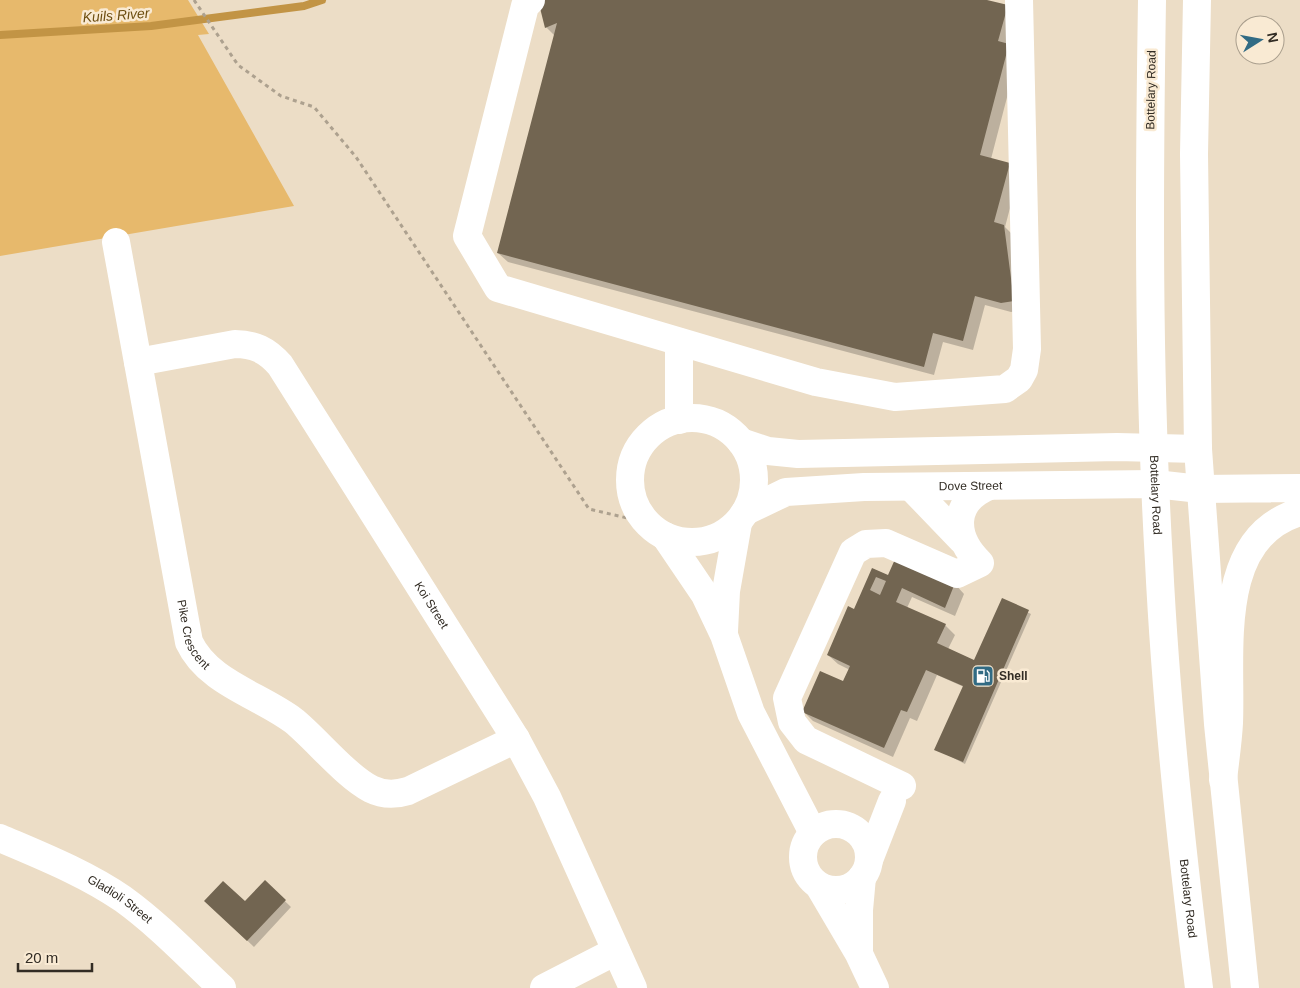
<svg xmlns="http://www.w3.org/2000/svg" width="1300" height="988" viewBox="0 0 1300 988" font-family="Helvetica,sans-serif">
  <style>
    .green { fill: #e7b96c }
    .shadow { fill: #0003 }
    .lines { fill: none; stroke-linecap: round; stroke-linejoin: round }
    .stream { stroke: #c29445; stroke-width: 8 }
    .building { fill: #726551; fill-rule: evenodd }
    .path { stroke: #ada18f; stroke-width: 3; stroke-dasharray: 4 4; stroke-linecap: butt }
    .minor { stroke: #fff; stroke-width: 28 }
    .major { stroke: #fff; stroke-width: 28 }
    .highway { stroke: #fff; stroke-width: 28 }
    .labels { text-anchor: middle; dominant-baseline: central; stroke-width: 5; stroke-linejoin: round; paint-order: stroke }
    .street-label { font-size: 12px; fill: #322c24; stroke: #f9ead3 }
    .poi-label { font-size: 12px; font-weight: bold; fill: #322c24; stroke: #f9ead3; text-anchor: start }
    .water-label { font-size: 14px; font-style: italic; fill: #6d4e11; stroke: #f9ead3 }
  </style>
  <rect width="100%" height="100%" fill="#ecddc6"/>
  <path class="green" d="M 0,0 L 188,0 L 209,34 L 198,35 L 294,206 L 0,256 Z"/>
  <path class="shadow" d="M 540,0 L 982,0 L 1007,6 L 1018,55 L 991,159 L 1010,164 L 1019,174 L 1005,227 L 1014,236 L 1023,310 L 1011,312 L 985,305 L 973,350 L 943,342 L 934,375 L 508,262 L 498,253 L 555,36 L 546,27 Z
    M 873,569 L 889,576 L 955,584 L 964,594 L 955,616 L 912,597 L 907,608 L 945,625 L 955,635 L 948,649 L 975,661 L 1002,600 L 1031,614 L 965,764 L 936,749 L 964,687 L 937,675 L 917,721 L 910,718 L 893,757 L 813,721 L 804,712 L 844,683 L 850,670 L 838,664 L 828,655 L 855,611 Z
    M 265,882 L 291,907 L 254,947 L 206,901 L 245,903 Z"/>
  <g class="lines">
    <path class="stream" d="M 0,35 L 151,26 L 304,6 L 322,0"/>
  </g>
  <path class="building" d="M 538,0 L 987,0 L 1008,5 L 998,41 L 1009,44 L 980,155 L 1010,163 L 994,222 L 1004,225 L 1014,301 L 1001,303 L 975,296 L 963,341 L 933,333 L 924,367 L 497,253 L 557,23 L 545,28 Z
    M 896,557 L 955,583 L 945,608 L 902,588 L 896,602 L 946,624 L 937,643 L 974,660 L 1002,598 L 1029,610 L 963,762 L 934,750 L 963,686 L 926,670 L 907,712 L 901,710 L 884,748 L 802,712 L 820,671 L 843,681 L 850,666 L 827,655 L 848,606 L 854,609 L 872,568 L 888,575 ZM 876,577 L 886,581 L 880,595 L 870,590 Z
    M 265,880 L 286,900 L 247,941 L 204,901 L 223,881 L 245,901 Z"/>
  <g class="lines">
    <path class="path" d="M 194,0 L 238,65 L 281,96 L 314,107 L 356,157 L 589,509 L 644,522"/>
    <g class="minor">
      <path d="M 531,0 L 525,6 L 467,236 L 498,288 L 816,382 L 895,397 L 1005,389 L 1019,379 L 1024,370 L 1027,349 L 1019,0"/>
      <path id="s1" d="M 116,242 L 189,642 C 208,683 260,695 294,721 C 317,740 346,776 371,789 C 383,795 395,795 408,791 L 516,739"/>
      <path id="s2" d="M 138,362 L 235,344 C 254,344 267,350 280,365 L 516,739 L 547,797 L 633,988"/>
      <circle cx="692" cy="480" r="62"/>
      <path d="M 679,420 L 679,342"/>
      <path d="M 741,442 L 768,451 L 798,454 L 1117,447 L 1198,449"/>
      <path d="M 912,488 L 962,540"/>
      <path id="s3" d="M 746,511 L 786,492 L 864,487 L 1155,484 L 1200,489"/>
      <path d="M 665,536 L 705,595 L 724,635 L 751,713 L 813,833"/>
      <path d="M 724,631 L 726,591 L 738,523"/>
      <path d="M 902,786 L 806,740 L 792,722 L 787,698 L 853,552 L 866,544 L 886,543 L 957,574 L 980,563 C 953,537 951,502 989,486"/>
      <circle cx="836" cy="857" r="33"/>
      <path id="s4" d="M 0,838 C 42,856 85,873 123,899 C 159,925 190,958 222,988"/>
      <path d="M 869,860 L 892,801"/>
      <path d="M 819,886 L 859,954 L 875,988"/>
      <path d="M 859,950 L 859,910 L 862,877"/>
      <path d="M 544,988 L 616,951"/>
    </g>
    <g class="major">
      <path id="s5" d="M 1152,0 C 1149,187 1148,375 1159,562 C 1166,705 1181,846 1199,988"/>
      <path d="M 1197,0 L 1194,154 L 1198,449 L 1218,724 L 1245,988"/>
    </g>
    <path class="highway" d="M 1200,489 L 1300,488
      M 1223,780 C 1225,761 1228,742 1229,723 C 1232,654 1213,537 1300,512"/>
  </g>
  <defs>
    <g id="fuel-square" transform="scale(1.125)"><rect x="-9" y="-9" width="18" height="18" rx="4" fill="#316b84" stroke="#f9ead3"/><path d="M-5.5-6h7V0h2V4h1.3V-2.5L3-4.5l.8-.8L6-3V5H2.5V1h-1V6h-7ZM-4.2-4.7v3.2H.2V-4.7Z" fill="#fff"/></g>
  </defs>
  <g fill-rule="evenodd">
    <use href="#fuel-square" x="983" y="676"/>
  </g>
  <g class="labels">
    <g class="street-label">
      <text transform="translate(1151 90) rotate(-89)">Bottelary Road</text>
      <text stroke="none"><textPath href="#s3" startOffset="229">Dove Street</textPath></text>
      <text stroke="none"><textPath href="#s5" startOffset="495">Bottelary Road</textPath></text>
      <text stroke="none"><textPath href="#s2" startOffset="434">Koi Street</textPath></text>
      <text stroke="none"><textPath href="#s1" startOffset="401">Pike Crescent</textPath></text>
      <text stroke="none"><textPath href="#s5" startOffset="900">Bottelary Road</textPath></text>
      <text stroke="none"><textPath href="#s4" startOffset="135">Gladioli Street</textPath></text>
    </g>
    <g class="poi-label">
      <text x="999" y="676">Shell</text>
    </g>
    <g class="water-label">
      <text transform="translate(116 15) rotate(-4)">Kuils River</text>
    </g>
  </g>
  <g transform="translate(1260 40) rotate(79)"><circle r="24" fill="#f9ead3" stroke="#a99e8d"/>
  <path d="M0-4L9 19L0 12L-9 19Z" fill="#316b84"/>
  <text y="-8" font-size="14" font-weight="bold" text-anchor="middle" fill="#322c24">N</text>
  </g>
  <path d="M18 963v8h74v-8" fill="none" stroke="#322c24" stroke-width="2.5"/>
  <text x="25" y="963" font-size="15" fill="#322c24" stroke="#f9ead3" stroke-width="4" paint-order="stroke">20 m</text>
</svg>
